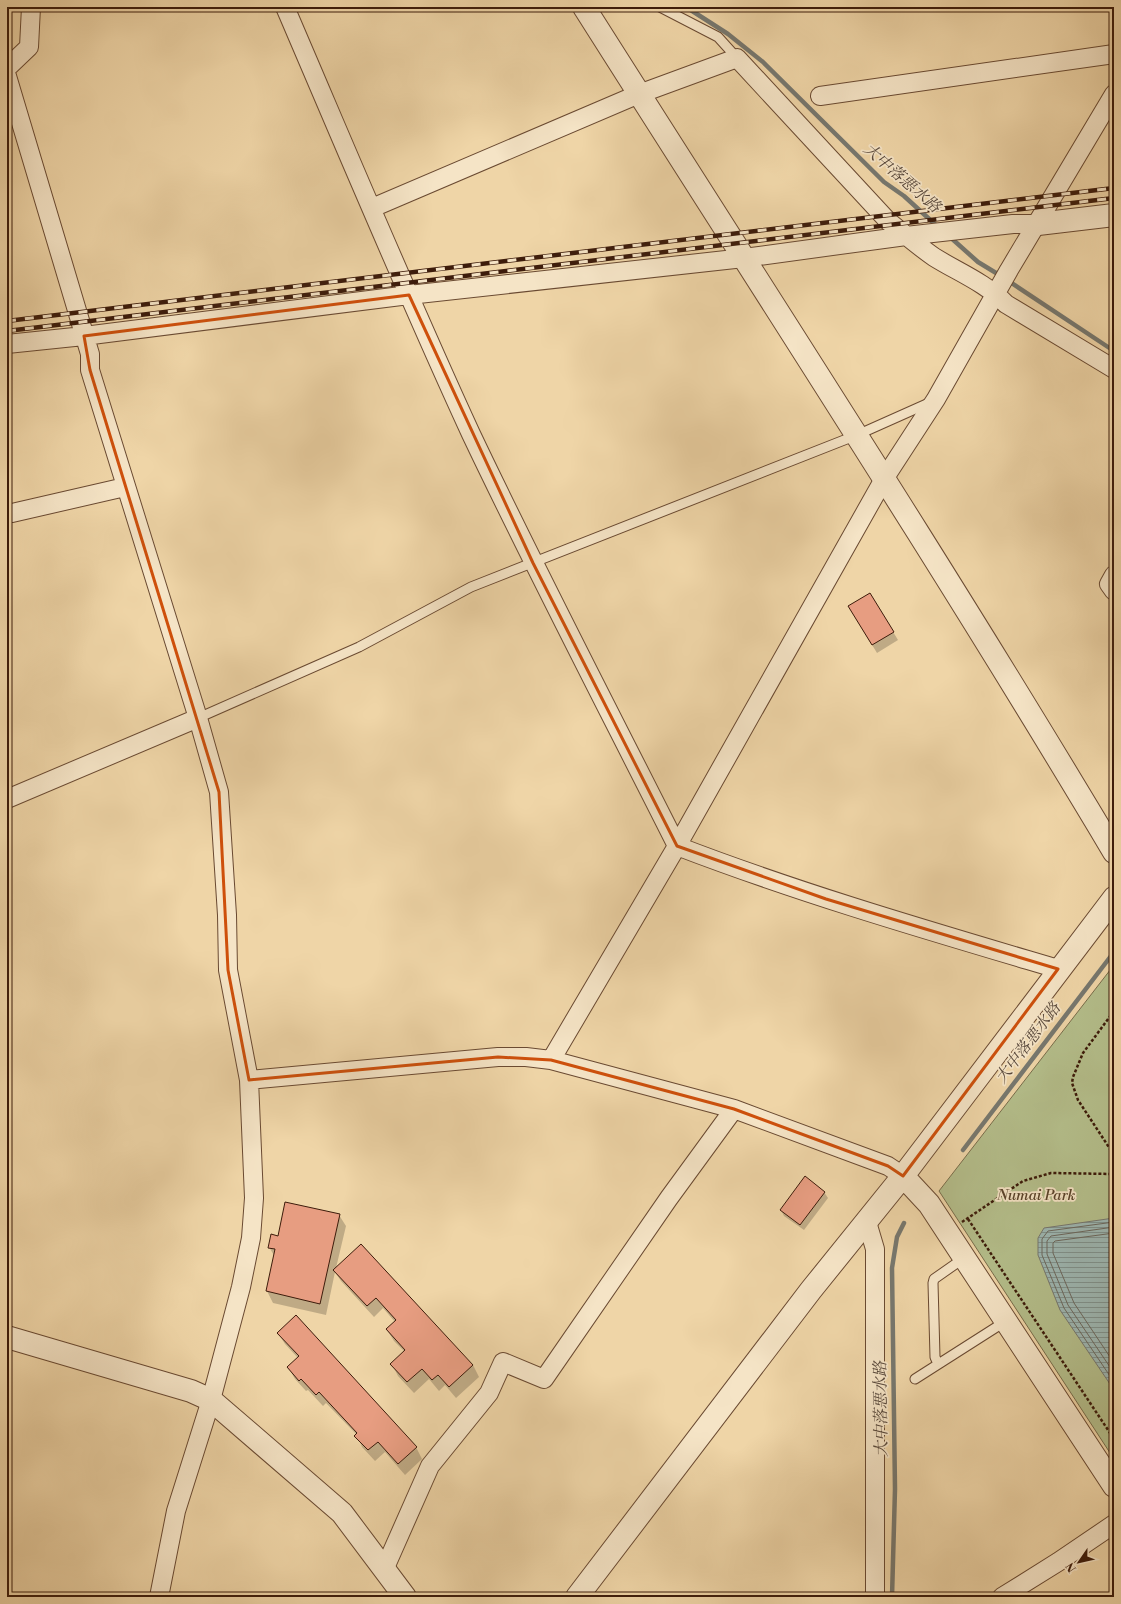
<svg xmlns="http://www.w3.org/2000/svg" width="1121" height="1604" viewBox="0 0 1121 1604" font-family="'Libre Bodoni','Noto Serif JP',serif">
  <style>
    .park { fill: #b4be8b; stroke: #786d4b }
    .water { fill: url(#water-rules); stroke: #77786f }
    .shadow { fill: #0003 }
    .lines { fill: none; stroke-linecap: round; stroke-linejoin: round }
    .shore { stroke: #6d695e; stroke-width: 1 }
    .stream { stroke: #77786f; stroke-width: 4.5 }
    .building { fill: #e79d81; stroke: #3d1c0b }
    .service-casing { stroke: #6a4a32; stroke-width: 11 }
    .minor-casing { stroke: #6a4a32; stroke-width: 20 }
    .tertiary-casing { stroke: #6a4a32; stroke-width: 24 }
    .path { stroke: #3d1c0b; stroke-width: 2.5; stroke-dasharray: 3 2; stroke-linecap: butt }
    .service { stroke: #f5e4c6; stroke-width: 9 }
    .minor { stroke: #f5e4c6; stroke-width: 18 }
    .tertiary { stroke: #f5e4c6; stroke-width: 22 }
    .rail-casing { stroke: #3d1c0b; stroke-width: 4.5 }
    .rail { stroke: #f5e4c6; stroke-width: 3; stroke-dasharray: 9; stroke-linecap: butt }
    .marked { fill: none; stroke: #ce500c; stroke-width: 3; stroke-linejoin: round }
    .labels { text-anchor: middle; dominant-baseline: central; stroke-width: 3.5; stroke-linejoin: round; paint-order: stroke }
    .park-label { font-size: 15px; font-style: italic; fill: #5b442b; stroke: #f5e4c6 }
    .water-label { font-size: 16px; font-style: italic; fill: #5a4a3d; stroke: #f5e4c6 }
  </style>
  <defs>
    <pattern id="water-rules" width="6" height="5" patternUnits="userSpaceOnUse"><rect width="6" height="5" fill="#9db6b1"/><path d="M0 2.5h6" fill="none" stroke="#81938e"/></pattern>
  </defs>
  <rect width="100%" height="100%" fill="#efd5a7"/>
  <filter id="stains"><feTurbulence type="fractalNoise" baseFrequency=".005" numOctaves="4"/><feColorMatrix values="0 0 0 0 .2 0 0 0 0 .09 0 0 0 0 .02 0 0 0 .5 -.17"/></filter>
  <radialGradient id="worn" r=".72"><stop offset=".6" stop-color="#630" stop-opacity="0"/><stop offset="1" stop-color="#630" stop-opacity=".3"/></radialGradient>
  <path class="park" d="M 1114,965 L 1114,1459 L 939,1191 Z"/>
  <path class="water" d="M 1114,1218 L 1114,1390 L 1060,1310 L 1038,1255 L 1038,1238 L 1044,1228 Z"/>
  <path class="shadow" d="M 870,594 L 898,640 L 877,653 L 849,607 Z
    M 824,1192 L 828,1198 L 804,1230 L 784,1216 L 781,1210 Z
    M 339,1215 L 346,1226 L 336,1268 L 473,1365 L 479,1377 L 456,1398 L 445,1385 L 439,1391 L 429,1379 L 414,1393 L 398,1376 L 392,1364 L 405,1352 L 394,1341 L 387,1330 L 395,1322 L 383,1308 L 374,1317 L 341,1281 L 335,1272 L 326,1315 L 273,1303 L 267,1291 L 275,1257 L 269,1247 L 278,1237 Z
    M 278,1333 L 416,1447 L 422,1459 L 405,1475 L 385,1452 L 375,1461 L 362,1447 L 357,1435 L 326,1403 L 323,1406 L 308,1390 L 306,1391 L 295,1379 L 288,1367 L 298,1358 L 285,1344 Z"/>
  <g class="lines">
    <path class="shore" d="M 1114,1222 L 1048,1231 L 1042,1239 L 1042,1255 L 1064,1308 L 1114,1382
      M 1114,1227 L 1051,1236 L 1047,1241 L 1047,1254 L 1068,1305 L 1114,1373
      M 1114,1233 L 1055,1241 L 1053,1243 L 1053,1253 L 1074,1303 L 1114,1363"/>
    <path class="stream" d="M 686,7 L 728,34 L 763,62 L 884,182 L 904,196 L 938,227
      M 950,237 L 978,262 L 1001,276
      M 1007,280 L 1114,351
      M 963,1150 L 1114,952
      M 892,1597 L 895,1489 L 892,1268 L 897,1237 L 904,1223"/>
  </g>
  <path class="building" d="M 870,593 L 894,632 L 872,645 L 848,606 Z
    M 805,1176 L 825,1192 L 800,1225 L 780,1210 Z
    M 285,1202 L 340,1214 L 320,1304 L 266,1291 L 275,1249 L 268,1248 L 271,1234 L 278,1236 Z
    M 361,1244 L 473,1365 L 449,1387 L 438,1375 L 432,1380 L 422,1369 L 407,1382 L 390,1364 L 405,1350 L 386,1329 L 396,1320 L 376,1298 L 367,1306 L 333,1270 Z
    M 296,1315 L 417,1447 L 398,1464 L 378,1442 L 368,1450 L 354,1436 L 357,1433 L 319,1392 L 316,1395 L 301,1379 L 299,1381 L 287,1367 L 299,1356 L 277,1333 Z"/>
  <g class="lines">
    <g class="service-casing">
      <path id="service" d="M 660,7 L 718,37 L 737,58
        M 198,718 L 359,647 L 471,587 L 857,435 L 931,402
        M 938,1364 L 935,1357 L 933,1283 L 934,1279 L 964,1258
        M 915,1379 L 1006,1321"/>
    </g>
    <g class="minor-casing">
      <path id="minor" d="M 285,7 C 346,149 406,293 471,434 C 537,573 608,709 677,846 C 802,894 930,931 1058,969
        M 7,68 L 29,47 L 31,7
        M 7,76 L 90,354 L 90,370 L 198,718 L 219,792 L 227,915 L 228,970 L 249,1080 L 254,1198 L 251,1238 L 241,1287 L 211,1400 L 176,1511 L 159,1597
        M 820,96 L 1114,54
        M 372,208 L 639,94 L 737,58 L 888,221 C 903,233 918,246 934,257 C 958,272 986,283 1006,304 L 1114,369
        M 7,344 L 84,336 L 409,295 L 744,258 L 906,236 L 1013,224 L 1038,224
        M 12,513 L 125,487
        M 1114,575 L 1109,584 L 1114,591
        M 7,799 L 198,718
        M 551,1060 L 677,846 L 884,479 L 936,399 L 1009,270 L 1114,94
        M 249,1080 L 498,1057 L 526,1057 L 551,1060 L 734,1109 L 888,1166 L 903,1176
        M 867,1222 L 875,1249 L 875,1597
        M 384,1570 L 430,1466 L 489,1393 L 503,1362 L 544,1379 L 669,1198 L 734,1109
        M 1002,1597 L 1058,1562 L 1114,1524"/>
    </g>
    <g class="tertiary-casing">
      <path id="tertiary" d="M 584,7 C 762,288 944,567 1114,852
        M 1038,224 L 1114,215
        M 903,1176 L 929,1204 L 1114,1486
        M 7,1337 L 191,1391 L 211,1400 L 342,1513 L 405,1597
        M 577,1597 L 811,1290 L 903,1176 L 1114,898"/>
    </g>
    <path class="path" d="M 1114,1011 L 1083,1053 L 1073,1077 L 1072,1083 L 1078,1100 L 1114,1155
      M 968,1219 L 1114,1439
      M 962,1222 L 1023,1181 L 1051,1173 L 1114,1174"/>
    <use href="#service" class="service"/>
    <use href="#minor" class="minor"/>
    <use href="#tertiary" class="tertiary"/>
    <g class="rail-casing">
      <path id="rail" d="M 7,321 L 1114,188
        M 7,331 L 1114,198"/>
    </g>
    <use href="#rail" class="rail"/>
  </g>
  <path class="marked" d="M 409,295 L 533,563 L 677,846 L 826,899 L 1058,969 L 903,1176 L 888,1166 L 734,1109 L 551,1060 L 498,1057 L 249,1080 L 228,970 L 219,792 L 90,370 L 84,336 Z"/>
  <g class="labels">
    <g class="park-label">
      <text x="1036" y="1195">Numai Park</text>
    </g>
    <g class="water-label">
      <text transform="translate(902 178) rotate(41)">大中落悪水路</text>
      <text transform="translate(1028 1043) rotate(-53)">大中落悪水路</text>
      <text transform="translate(881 1409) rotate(-91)">大中落悪水路</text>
    </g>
  </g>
  <rect width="1121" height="1604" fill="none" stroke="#efd5a7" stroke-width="24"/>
  <rect x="8" y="8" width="1105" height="1588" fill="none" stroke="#3d1c0b" stroke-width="2"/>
  <rect x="12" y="12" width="1097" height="1580" fill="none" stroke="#3d1c0b"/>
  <g transform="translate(1079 1562) rotate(236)" stroke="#f5e4c6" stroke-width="3" paint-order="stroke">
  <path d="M0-3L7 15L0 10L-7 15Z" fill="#3d1c0b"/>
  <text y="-6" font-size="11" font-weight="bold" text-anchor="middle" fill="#3d1c0b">N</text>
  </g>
  <rect width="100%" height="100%" filter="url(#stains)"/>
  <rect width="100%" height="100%" fill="url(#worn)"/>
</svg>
